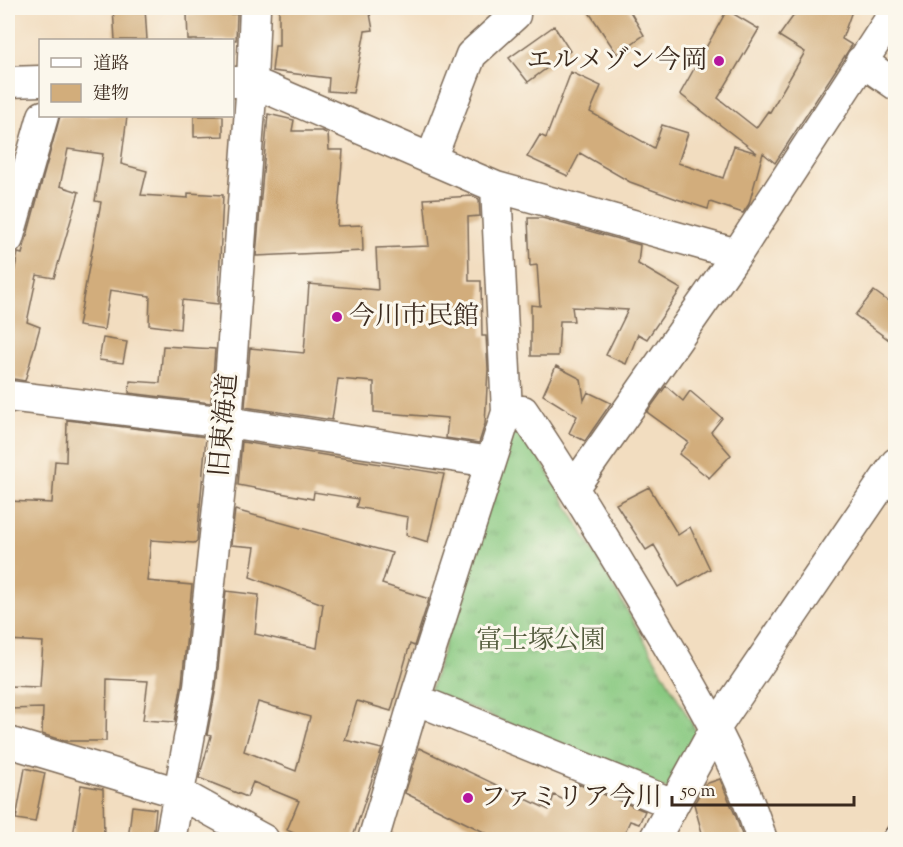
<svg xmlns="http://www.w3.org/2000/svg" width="903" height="847" viewBox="0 0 903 847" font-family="'Sorts Mill Goudy','Noto Serif JP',serif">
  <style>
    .grass { fill: url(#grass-tufts); stroke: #627a50; stroke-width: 1.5 }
    .building { fill: #d2ad7b; fill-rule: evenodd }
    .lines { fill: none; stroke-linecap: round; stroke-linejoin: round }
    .minor-casing { stroke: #7b6957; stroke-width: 33 }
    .minor { stroke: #fff; stroke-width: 30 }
    .rail-casing { stroke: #3b2a1e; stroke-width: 7 }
    .rail { stroke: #fbf7ec; stroke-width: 4.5; stroke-dasharray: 14; stroke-linecap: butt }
    .poi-dot { fill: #b5179e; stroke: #fbf7ec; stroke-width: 2 }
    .labels { text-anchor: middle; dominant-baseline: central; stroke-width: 6; stroke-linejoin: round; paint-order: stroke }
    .poi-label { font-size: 26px; fill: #3b2a1e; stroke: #fbf7ec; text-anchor: start }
    .street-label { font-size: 26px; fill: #3b2a1e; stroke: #fbf7ec }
    .park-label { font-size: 26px; fill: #525a3c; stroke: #fbf7ec }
  </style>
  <defs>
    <pattern id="grass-tufts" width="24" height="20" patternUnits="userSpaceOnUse" patternTransform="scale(1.5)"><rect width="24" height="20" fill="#89c981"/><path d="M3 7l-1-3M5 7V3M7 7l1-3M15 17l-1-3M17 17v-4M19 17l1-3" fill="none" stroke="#71a369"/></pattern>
  </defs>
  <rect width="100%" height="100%" fill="#fbf7ec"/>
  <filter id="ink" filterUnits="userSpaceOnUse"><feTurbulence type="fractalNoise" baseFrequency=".0167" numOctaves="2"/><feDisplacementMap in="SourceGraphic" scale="12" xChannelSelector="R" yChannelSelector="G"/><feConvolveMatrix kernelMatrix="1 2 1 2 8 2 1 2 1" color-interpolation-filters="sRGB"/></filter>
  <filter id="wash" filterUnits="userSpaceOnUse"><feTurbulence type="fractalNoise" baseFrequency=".008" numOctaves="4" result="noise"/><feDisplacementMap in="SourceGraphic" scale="24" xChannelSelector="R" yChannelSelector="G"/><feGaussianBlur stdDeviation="1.35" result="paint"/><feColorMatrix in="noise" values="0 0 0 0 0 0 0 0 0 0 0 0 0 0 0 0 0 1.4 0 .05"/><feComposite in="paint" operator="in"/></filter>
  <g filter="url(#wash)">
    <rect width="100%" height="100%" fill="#f2ddc0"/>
    <path class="grass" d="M 522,427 L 699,736 L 669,790 L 430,691 L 512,429 Z"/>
    <g id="blocks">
      <path class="building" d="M 113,8 L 145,8 L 147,40 L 115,40 Z
        M 279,8 L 369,8 L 373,30 L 365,31 L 353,93 L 328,91 L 329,78 L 272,71 L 275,46 L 279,46 Z
        M 586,8 L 628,8 L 644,35 L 617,54 Z
        M 799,8 L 853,8 L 842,39 L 852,45 L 775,163 L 763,153 L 749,204 L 743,213 L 710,202 L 708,209 L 677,199 L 630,182 L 580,153 L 568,176 L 527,157 L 540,135 L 546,138 L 571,72 L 601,86 L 590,112 L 654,148 L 662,125 L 688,133 L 678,163 L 723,178 L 734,146 L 757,153 L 680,94 L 727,10 L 759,29 L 718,98 L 756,128 L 768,111 L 770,112 L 805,52 L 779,36 Z
        M 187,14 L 237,14 L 236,40 L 188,40 Z
        M 554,26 L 570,51 L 528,82 L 509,58 Z
        M 268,114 L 294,120 L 292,131 L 322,131 L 328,134 L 329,150 L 343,150 L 337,226 L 362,225 L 363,251 L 256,256 Z
        M 60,116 L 127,116 L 121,164 L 147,171 L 141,195 L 188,198 L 188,193 L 223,195 L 218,304 L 182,300 L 180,329 L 149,325 L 150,296 L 110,290 L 104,330 L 78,326 L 101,202 L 95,201 L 103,154 L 68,149 L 60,186 L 79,192 L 54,278 L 37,275 L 27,322 L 40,327 L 25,381 L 14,379 L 8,377 L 8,302 L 18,253 L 22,254 Z
        M 194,116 L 223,116 L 223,136 L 194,137 Z
        M 472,196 L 479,199 L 480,216 L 468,217 L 469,281 L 481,281 L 482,336 L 486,336 L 488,369 L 485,424 L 479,443 L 446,438 L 448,418 L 374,412 L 374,382 L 338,379 L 332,420 L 245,407 L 250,348 L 304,353 L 309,284 L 378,290 L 376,248 L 429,246 L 424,199 Z
        M 528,218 L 542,218 L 640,245 L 638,264 L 681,289 L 647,339 L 638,334 L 626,364 L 606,355 L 628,310 L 572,307 L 574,321 L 560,321 L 558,356 L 531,356 L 531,305 L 540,306 L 537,265 L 530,266 Z
        M 874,291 L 896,307 L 896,345 L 855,315 Z
        M 103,338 L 127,342 L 123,363 L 99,360 Z
        M 163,346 L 215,349 L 211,403 L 129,393 L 130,381 L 160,383 Z
        M 556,366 L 581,379 L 584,400 L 588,392 L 611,403 L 585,441 L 569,433 L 577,416 L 543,395 Z
        M 666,386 L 683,401 L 690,391 L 722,418 L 711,432 L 731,455 L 709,478 L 679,454 L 688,442 L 647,412 Z
        M 67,420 L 206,437 L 197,541 L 194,543 L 151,540 L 147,581 L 192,585 L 182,683 L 175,722 L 143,720 L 148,681 L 107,679 L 106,741 L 64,741 L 42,734 L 43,708 L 8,709 L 8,686 L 40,687 L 43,642 L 8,640 L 8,501 L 52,503 L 55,461 L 66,462 Z
        M 242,442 L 444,474 L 428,542 L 406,535 L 408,517 L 356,507 L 358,499 L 314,492 L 313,499 L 238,485 Z
        M 649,487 L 678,535 L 690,527 L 710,569 L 679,587 L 654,545 L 646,550 L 616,504 Z
        M 235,510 L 392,553 L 382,584 L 429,599 L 414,646 L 410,644 L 391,711 L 357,701 L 345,740 L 382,749 L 352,840 L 308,840 L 287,830 L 299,801 L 253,782 L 247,797 L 199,778 L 211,736 L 207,735 L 216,688 L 226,591 L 259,595 L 255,634 L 317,648 L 323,604 L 250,577 L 255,547 L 231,545 ZM 258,702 L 310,717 L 296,771 L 244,751 Z
        M 419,748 L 549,810 L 554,795 L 572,804 L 578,784 L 645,811 L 639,824 L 630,821 L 621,840 L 500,840 L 405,793 Z
        M 25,768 L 45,773 L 35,822 L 16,819 Z
        M 720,779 L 736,817 L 743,838 L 704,840 L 694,804 L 705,784 Z
        M 81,785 L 103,789 L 104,840 L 73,836 Z
        M 132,806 L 156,809 L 153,840 L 128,840 Z"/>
    </g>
  </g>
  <g filter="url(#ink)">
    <use href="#blocks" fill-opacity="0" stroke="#7b6957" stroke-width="1.5"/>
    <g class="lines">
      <g class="minor-casing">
        <path id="minor" d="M 861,61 L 896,85
          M 8,82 L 40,81
          M 232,82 L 252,82 L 496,187 L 737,254
          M 431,159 L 471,55 L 515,15
          M 8,239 L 43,116
          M 8,396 L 227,422 L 491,462
          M 507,412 L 523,411 C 569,479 611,549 653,620 C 695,691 737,760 762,840
          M 574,487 L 737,254 L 896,10
          M 415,699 L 673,804
          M 8,742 L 179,793 L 264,840
          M 170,840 L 199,686 L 227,422 L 252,82 L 255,8
          M 373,840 L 415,699 L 507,412 L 496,187
          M 654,840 L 716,727 L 896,463"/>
      </g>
      <use href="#minor" class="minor"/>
      <g class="rail-casing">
        <path id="rail" d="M 882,840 L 896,820"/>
      </g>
      <use href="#rail" class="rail"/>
    </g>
  </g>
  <g class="poi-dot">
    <circle cx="719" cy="61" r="6"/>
    <circle cx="337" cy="317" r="6"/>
    <circle cx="468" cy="798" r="6"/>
  </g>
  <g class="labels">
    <g class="poi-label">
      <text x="707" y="61" text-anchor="end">エルメゾン今岡</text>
      <text x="349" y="317">今川市民館</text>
      <text x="480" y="798">ファミリア今川</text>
    </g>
    <g class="street-label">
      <text transform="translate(225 425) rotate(-85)">旧東海道</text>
    </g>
    <g class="park-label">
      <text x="541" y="641">富士塚公園</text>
    </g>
  </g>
  <rect width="903" height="847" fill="none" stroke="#fbf7ec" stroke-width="30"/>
  <rect x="39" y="39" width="195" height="78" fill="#fbf7ec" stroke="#aea59a" stroke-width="1.5"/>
  <rect x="51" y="58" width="30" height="9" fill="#ffffff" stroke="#aea59a" stroke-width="1.5"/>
  <text x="93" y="69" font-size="18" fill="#3b2a1e">道路</text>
  <rect x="51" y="84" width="30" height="18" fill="#d2ad7b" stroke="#aea59a" stroke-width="1.5"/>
  <text x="93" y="99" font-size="18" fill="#3b2a1e">建物</text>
  <path d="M672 796v9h182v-9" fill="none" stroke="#3b2a1e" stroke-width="3"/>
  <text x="681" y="796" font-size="18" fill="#3b2a1e" stroke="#fbf7ec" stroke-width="4.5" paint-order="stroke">50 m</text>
</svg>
